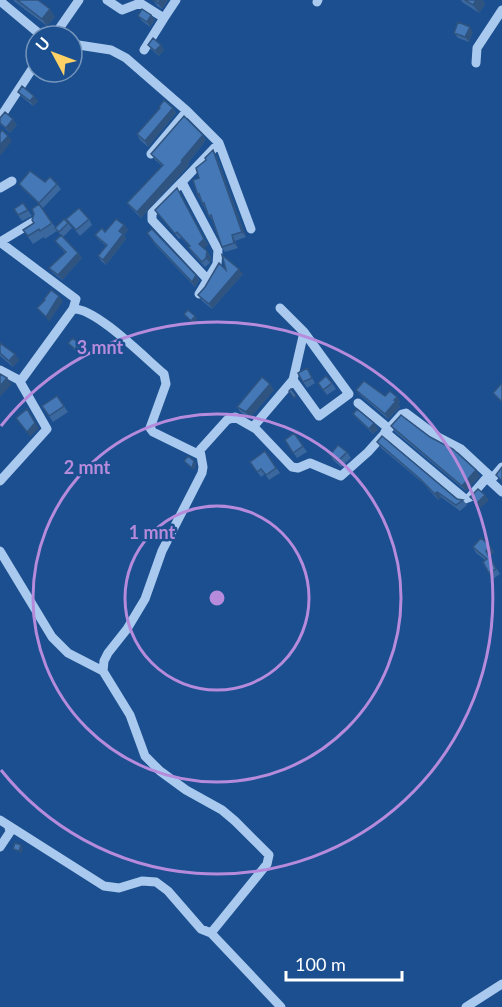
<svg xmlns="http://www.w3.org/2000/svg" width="502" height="1007" viewBox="0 0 502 1007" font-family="Lato,sans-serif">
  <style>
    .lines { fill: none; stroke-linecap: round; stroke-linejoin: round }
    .minor { stroke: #a9c9ee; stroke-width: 9 }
    .wall { fill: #3a679d }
    .shaded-wall { fill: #305480 }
    .building { fill: #4478b7; stroke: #305480; stroke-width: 1.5 }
    .ring { fill: none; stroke: #b68bdc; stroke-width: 3 }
    .centre { fill: #b68bdc; stroke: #1b4f8f; stroke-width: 3 }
    .ring-label { font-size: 18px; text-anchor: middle; font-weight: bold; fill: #b68bdc; stroke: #1b4f8f; stroke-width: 5; stroke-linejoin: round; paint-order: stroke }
  </style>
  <rect width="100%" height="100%" fill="#1b4f8f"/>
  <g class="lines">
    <path class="minor" d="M 107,0 L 122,10 L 140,3 L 164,18 L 176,0
      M 0,1 L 42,36
      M 317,2 L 318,0
      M 54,36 L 79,0
      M 72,44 L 111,50 L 126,58 L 187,111 L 219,143 L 251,229
      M 144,50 L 164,18
      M 476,63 L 477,48 L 502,10
      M 0,118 L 36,63
      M 151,154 L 187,111
      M 182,182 L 152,213 L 152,220 L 208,280
      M 0,188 L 12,181
      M 0,242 L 76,299 L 73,309 L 22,379 L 19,380
      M 0,242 L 33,222
      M 199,294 L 217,264 L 218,250 L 182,182 L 219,143
      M 73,309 C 95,307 146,359 164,374 L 166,384 L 150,428 L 153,432 L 200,455
      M 0,370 L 19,380 L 47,429 L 0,481
      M 293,380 L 319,416 L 349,394 L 304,332
      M 358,403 L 388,428
      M 253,427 L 293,380 L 304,332 L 280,308
      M 385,432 L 465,499 L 470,497 L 489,475
      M 490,481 L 502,467
      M 0,551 L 52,637 L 68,653 L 103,671
      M 0,820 L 104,886 L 119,888 L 142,881 L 156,882 L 168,891 L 201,929 L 211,933 L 281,1007
      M 0,847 L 10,832 L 9,827
      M 211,933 L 267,864 L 269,855 L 235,821 L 222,810 L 186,790 L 160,771 L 145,756 L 130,715 L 103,671 L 104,661 L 108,653 L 127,629 L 145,599 L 162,551 L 202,473 L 203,467 L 200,450 L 227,420 L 235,417 L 256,429 L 292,467 L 298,468 L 310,463 L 341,476 L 368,452 L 402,414 L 406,413 L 438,437 L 461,449 L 489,475 L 490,481 L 502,492
      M 466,1007 L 502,984"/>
  </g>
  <path class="wall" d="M 13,0 L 38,0 L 55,17 L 47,26 L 15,2 Z
    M 153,0 L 168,0 L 162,9 L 157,6 Z
    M 461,0 L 484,0 L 483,1 L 485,4 L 479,13 L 462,2 Z
    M 151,15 L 155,20 L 150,27 L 142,21 L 138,16 Z
    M 473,32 L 469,42 L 458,38 L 454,33 Z
    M 148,45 L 161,45 L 164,50 L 159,56 L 152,50 Z
    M 55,72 L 70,72 L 68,75 L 66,74 L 64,78 L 58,76 Z
    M 18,92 L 38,101 L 33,106 L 22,97 Z
    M 173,108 L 176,113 L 148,147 L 140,140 L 137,134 Z
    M 0,118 L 17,125 L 10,133 L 0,124 Z
    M 206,140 L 188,163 L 189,165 L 141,218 L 131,208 L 127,203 L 162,166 L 155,160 L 151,154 Z
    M 213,150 L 216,155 L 246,237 L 235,241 L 238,248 L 225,252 L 222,247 L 213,222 L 198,196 L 199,178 L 206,160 Z
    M 45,182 L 57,184 L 61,189 L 43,208 L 40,205 L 55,227 L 68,223 L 72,228 L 63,237 L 57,231 L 45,239 L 44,237 L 33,244 L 23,230 L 34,223 L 39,204 L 23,189 L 19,184 Z
    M 177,188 L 208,245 L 204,248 L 211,257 L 210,263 L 205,267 L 192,253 L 188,247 L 189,246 L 181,238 L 179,239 L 155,210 Z
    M 23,203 L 32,216 L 22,221 L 14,209 Z
    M 66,219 L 89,219 L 92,225 L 80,236 Z
    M 124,225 L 128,230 L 124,235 L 126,239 L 106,265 L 101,261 L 98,256 L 106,246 L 99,240 L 95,235 Z
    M 147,233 L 196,275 L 199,280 L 195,287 L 157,247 Z
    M 55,241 L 78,253 L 82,258 L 62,280 L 53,273 L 49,268 L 65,253 Z
    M 226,270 L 243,274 L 212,309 L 202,301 L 198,295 Z
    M 0,343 L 15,354 L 19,360 L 13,367 L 0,356 Z
    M 68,343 L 79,344 L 81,347 L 76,352 Z
    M 307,368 L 315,383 L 307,388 L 303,382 Z
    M 318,383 L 332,383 L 336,389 L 327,395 Z
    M 274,390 L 250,418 L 241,413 L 237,407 Z
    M 356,390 L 385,396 L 397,397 L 400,402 L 398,404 L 400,407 L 388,419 L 360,395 Z
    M 57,396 L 68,412 L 53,422 L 42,406 Z
    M 353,414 L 378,429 L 373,434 L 357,419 Z
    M 391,426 L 480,476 L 466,491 L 395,432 Z
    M 294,433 L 307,452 L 297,458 L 285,440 Z
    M 377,442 L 457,499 L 463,500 L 467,505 L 460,511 L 441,497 L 438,500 L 423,483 L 381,448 Z
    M 265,451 L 280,473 L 269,480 L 265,474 L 261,477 L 250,462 Z
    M 347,452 L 351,458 L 341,467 L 333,460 L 330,455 Z
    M 490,546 L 494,552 L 490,557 L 500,574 L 493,579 L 489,573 L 485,560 L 476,553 L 473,547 Z"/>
  <path class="shaded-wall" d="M 161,0 L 168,0 L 162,9 L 158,3 Z
    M 476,0 L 484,0 L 483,1 L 485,4 L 479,13 L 473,5 Z
    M 50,9 L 55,17 L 47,26 L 42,19 Z
    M 151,15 L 155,20 L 150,27 L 147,22 Z
    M 470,27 L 473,32 L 469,42 L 465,37 Z
    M 161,45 L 164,50 L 159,56 L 155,51 Z
    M 75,47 L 79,53 L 72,67 L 72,54 Z
    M 61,72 L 64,72 L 66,74 L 64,78 Z
    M 34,96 L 38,101 L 33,106 L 30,101 Z
    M 173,108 L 176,113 L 148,147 L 145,141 Z
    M 13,119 L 17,125 L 10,133 L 6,128 Z
    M 203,135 L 206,140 L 188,163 L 189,165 L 141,218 L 137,212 Z
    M 8,136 L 12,141 L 0,156 L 0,145 Z
    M 213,150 L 216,155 L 246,237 L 242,232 Z
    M 177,188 L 208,245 L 203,249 L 199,244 Z
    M 124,225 L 128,230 L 124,235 L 126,239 L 106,265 L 103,260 L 119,231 Z
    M 232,235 L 235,241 L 238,248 L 234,243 Z
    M 207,251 L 211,257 L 210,263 L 206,258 Z
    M 78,253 L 82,258 L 62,280 L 58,275 Z
    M 239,269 L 243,274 L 212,309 L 209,304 Z
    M 196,275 L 199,280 L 195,287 L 192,282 Z
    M 59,296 L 63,301 L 49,322 L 46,317 Z
    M 195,316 L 197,319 L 193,323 L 191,321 Z
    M 15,354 L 19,360 L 13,367 L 9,361 Z
    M 7,378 L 12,384 L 0,397 L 0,386 Z
    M 270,384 L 274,390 L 250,418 L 246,412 Z
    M 397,397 L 400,402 L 398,404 L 400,407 L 388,419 L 385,414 Z
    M 27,409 L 39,428 L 30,437 L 27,432 Z
    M 374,423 L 378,429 L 373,434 L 369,429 Z
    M 194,461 L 196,464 L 194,470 L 192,468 Z
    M 476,470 L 480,476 L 466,491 L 462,486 Z
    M 437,492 L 441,497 L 438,500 L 435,494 Z
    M 485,495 L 489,500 L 481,508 L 477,503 Z
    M 490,546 L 494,552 L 490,557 L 500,574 L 486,551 Z
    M 21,845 L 23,848 L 21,854 L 19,851 Z"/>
  <path class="building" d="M 17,0 L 38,0 L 50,9 L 42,19 Z
    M 153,0 L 161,0 L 158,3 Z
    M 465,0 L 476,0 L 473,5 Z
    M 142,9 L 151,15 L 147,22 L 138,16 Z
    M 458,22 L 470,27 L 465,37 L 454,33 Z
    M 153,38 L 161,45 L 155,51 L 148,45 Z
    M 72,46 L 75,47 L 72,54 Z
    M 22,86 L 34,96 L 30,101 L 18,92 Z
    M 164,100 L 173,108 L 145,141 L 137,134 L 160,108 L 159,107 Z
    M 5,112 L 13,119 L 6,128 L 0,123 L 0,118 Z
    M 184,116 L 203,135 L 181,161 L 185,159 L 137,212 L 127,203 L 163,165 L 151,154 Z
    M 2,130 L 8,136 L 0,145 L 0,133 Z
    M 213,150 L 242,232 L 232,235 L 234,243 L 222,247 L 211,215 L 209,217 L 204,203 L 203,205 L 199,194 L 198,196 L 193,180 L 199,178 L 196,168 L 206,160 L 205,158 Z
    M 30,171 L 45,182 L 50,177 L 57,184 L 39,203 L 19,184 Z
    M 177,188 L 204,239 L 199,244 L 207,251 L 206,258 L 202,262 L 188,247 L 190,246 L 177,232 L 175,234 L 155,210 Z
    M 23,203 L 28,210 L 18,215 L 14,209 Z
    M 39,204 L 52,223 L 40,231 L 39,229 L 28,236 L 23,230 L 34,223 L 32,220 L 34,214 L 32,209 Z
    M 79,208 L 89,219 L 76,230 L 66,219 Z
    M 64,219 L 68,223 L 59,232 L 55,228 Z
    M 116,219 L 124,225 L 119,231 L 123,234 L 103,260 L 98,256 L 107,245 L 95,235 L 102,228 L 105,232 Z
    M 152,229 L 196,275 L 192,282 L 154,242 L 147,233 Z
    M 61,235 L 78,253 L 58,275 L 49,268 L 66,252 L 55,241 Z
    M 222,255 L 239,269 L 209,304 L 198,295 L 205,287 L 219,263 L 226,270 Z
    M 51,290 L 59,296 L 46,317 L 37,308 L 45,300 L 44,299 Z
    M 188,310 L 195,316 L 191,321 L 184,314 Z
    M 73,338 L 79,344 L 75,349 L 68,343 Z
    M 0,343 L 15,354 L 9,361 L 0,353 Z
    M 307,368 L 312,378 L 303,382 L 298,373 Z
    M 0,374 L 7,378 L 0,386 Z
    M 326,376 L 332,383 L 323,390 L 318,383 Z
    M 262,377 L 270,384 L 246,412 L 237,407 Z
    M 364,381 L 385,396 L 390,391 L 397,397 L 394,400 L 396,401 L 385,414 L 356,390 Z
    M 502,383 L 502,400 L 501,401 L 493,393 Z
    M 291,389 L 296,396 L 294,398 L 289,391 Z
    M 57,396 L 64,406 L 49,416 L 42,406 Z
    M 27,409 L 35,423 L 27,432 L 16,418 Z
    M 357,409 L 374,423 L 369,429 L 353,414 Z
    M 401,415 L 430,437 L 453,449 L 476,470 L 462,486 L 391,426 Z
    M 294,433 L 303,446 L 293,453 L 285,440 Z
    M 382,436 L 457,499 L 463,500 L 456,505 L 437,492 L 435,494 L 419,478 L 377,442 Z
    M 338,445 L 347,452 L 338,461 L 330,455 Z
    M 265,451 L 276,468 L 266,475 L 261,469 L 257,472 L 250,462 Z
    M 188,456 L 194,461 L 192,468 L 184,461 Z
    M 502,467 L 502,481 L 496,475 Z
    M 478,489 L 485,495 L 477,503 L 470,497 Z
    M 481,538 L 490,546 L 486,551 L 496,569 L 489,573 L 483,562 L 487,559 L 473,547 Z
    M 15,843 L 21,845 L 19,851 L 13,849 Z"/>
  <g class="ring">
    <circle cx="217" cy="598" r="92"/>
    <circle cx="217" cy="598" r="184"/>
    <path d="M1 426A276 276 0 1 1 1 770"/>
  </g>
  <circle cx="217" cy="598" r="9" class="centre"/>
  <g class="ring-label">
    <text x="100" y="354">3 mnt</text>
    <text x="87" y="474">2 mnt</text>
    <text x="152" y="539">1 mnt</text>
  </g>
  <g transform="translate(54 54) rotate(311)"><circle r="28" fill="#1b4f8f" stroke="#7695bc" stroke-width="1.5"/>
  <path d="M0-4.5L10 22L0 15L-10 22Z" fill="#ffd166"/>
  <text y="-9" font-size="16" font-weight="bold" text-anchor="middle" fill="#ffffff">U</text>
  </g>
  <path d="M286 971v9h116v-9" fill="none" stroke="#ffffff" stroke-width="3"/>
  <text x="295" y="971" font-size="18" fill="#ffffff" stroke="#1b4f8f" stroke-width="4.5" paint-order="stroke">100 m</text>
</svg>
